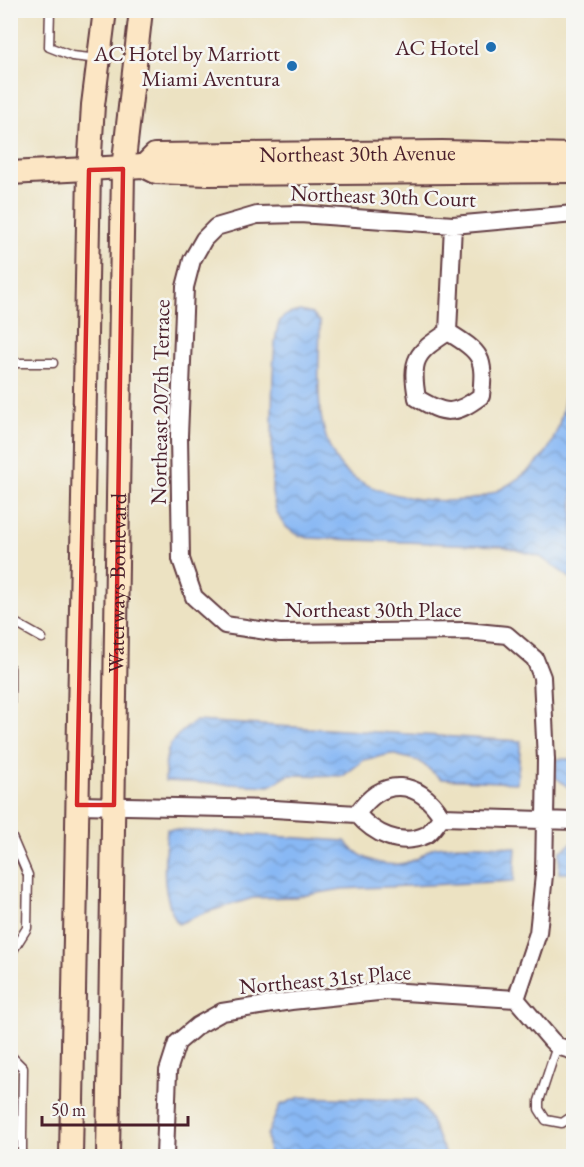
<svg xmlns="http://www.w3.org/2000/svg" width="584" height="1167" viewBox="0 0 584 1167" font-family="'EB Garamond',serif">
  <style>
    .water { fill: url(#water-waves); stroke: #696c90; stroke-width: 1.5 }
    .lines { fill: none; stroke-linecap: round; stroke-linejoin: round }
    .lane-casing { stroke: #623c42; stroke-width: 11 }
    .street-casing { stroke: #623c42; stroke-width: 20 }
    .secondary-casing { stroke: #623c42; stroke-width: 26 }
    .lane { stroke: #fff; stroke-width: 8 }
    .street { stroke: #fff; stroke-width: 16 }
    .secondary { stroke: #fce6c4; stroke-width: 22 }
    .marked { fill: none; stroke: #d62828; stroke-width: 4.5; stroke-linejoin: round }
    .poi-dot { fill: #1f6fb2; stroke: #f6f6f2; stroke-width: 2 }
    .labels { text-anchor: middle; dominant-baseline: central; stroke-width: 5; stroke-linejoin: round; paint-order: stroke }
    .poi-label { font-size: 22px; fill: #4a1f2b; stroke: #f6f6f2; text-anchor: end }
    .street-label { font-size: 22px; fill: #4a1f2b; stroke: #f6f6f2 }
  </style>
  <defs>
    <pattern id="water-waves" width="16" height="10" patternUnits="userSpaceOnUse" patternTransform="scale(1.5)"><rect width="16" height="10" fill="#88b8f4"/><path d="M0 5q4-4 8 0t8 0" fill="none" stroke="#7195c6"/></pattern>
  </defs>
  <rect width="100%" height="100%" fill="#f6f6f2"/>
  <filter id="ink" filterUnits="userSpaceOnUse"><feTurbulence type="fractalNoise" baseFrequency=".0167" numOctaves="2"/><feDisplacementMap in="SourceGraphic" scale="12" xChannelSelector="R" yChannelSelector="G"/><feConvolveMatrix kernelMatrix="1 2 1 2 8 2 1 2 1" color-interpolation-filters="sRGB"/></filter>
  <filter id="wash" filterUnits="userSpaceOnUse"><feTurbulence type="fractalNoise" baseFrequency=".008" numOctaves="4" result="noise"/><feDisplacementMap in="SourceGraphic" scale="24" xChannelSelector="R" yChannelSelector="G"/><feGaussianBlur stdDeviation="1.35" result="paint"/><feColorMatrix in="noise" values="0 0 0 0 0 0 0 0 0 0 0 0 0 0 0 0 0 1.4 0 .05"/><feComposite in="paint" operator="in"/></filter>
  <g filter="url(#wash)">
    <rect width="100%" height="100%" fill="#ece2c2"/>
    <path class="water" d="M 300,311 L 312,314 L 320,322 C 320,368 311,423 339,464 C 362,497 449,508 484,496 C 506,489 537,468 549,448 C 570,411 567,361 573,320 L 573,580 L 539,556 L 501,546 L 308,538 C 283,532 276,517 272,493 C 273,464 269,340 280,321 C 284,314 292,313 300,311 Z
      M 196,721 L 521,741 L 517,783 L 441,779 L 419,761 L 391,754 L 364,760 L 343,776 L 289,775 L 270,786 L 165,781 C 165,747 168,740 196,721 Z
      M 557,759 L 573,759 L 573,791 L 555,777 Z
      M 167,829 L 345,841 C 362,862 391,871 416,859 C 423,856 429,848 436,847 C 461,844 491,844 516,848 L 514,881 L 342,889 L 296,897 L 253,898 L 204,913 L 178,924 C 160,894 164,863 167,829 Z
      M 573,842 L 573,873 L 559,873 L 560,852 Z
      M 300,1097 L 415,1100 C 432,1111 436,1139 447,1156 L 376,1156 L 364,1153 L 358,1156 L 269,1156 L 267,1135 L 280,1105 Z"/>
  </g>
  <g filter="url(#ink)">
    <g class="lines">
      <g class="lane-casing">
        <path id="lane" d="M 50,10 L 49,47 L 72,56 L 99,59
          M 10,363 L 53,363
          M 10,620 L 42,638
          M 10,668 L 10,767
          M 10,833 L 28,875 L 27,928 L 10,955
          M 557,1046 L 539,1101 L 539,1109 L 546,1120 L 562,1123 L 574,1115
          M 10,1055 L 23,1068 L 22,1135
          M 10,1138 L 22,1135 L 22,1156"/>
      </g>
      <g class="street-casing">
        <path id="street" d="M 448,332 C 482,353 485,357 481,396 C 454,416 445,415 417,398 C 410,359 416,353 448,332 Z
          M 448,332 L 453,225
          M 77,805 L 274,809 L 357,814 C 374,834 400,847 426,835 C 432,832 437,822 442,817
          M 357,814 C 383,776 418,779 442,817
          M 442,817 L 574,821
          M 516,999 L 538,933 L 544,875 L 546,760 L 542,677 L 535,659 L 507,635 L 466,631 L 280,633 L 225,625 L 194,597 L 181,559 L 179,436 L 185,287 L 192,260 L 204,239 L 216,227 L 257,215 L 300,214 L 453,225 L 574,214
          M 165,1156 L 168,1071 L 177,1043 L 197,1026 L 222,1012 L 291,1001 L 388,991 L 516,999 L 551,1040 L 557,1046 L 574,1051"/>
      </g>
      <g class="secondary-casing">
        <g id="secondary">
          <path id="s1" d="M 144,166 L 155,155 L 442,152 L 574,155"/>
          <path d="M 10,173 L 144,166 L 156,172 L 208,174 L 574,171"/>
          <path d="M 71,1156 L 89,170 L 93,105 L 105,10"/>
          <path id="s2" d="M 108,1156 L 123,169 L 141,10"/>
        </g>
      </g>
      <use href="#lane" class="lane"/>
      <use href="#street" class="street"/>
      <use href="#secondary" class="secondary"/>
    </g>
  </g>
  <path class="marked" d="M 123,169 L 114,805 L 77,805 L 89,170 Z"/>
  <g class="poi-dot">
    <circle cx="491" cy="47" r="6"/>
    <circle cx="292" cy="66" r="6"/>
  </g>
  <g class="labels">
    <g class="poi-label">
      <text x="479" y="47">AC Hotel</text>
      <text x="280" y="53">AC Hotel by Marriott<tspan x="280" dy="25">Miami Aventura</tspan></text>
    </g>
    <g class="street-label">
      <text stroke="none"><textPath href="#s1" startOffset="218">Northeast 30th Avenue</textPath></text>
      <text transform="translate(383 196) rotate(2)">Northeast 30th Court</text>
      <text transform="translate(160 402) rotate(-89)">Northeast 207th Terrace</text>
      <text stroke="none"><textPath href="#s2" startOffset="573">Waterways Boulevard</textPath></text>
      <text x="373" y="609">Northeast 30th Place</text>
      <text transform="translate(325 979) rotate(-5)">Northeast 31st Place</text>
    </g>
  </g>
  <rect width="584" height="1167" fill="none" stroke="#f6f6f2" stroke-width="36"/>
  <path d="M42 1116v9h146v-9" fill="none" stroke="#4a1f2b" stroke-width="3"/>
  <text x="51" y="1116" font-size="18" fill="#4a1f2b" stroke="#f6f6f2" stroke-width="4.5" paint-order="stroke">50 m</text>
</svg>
